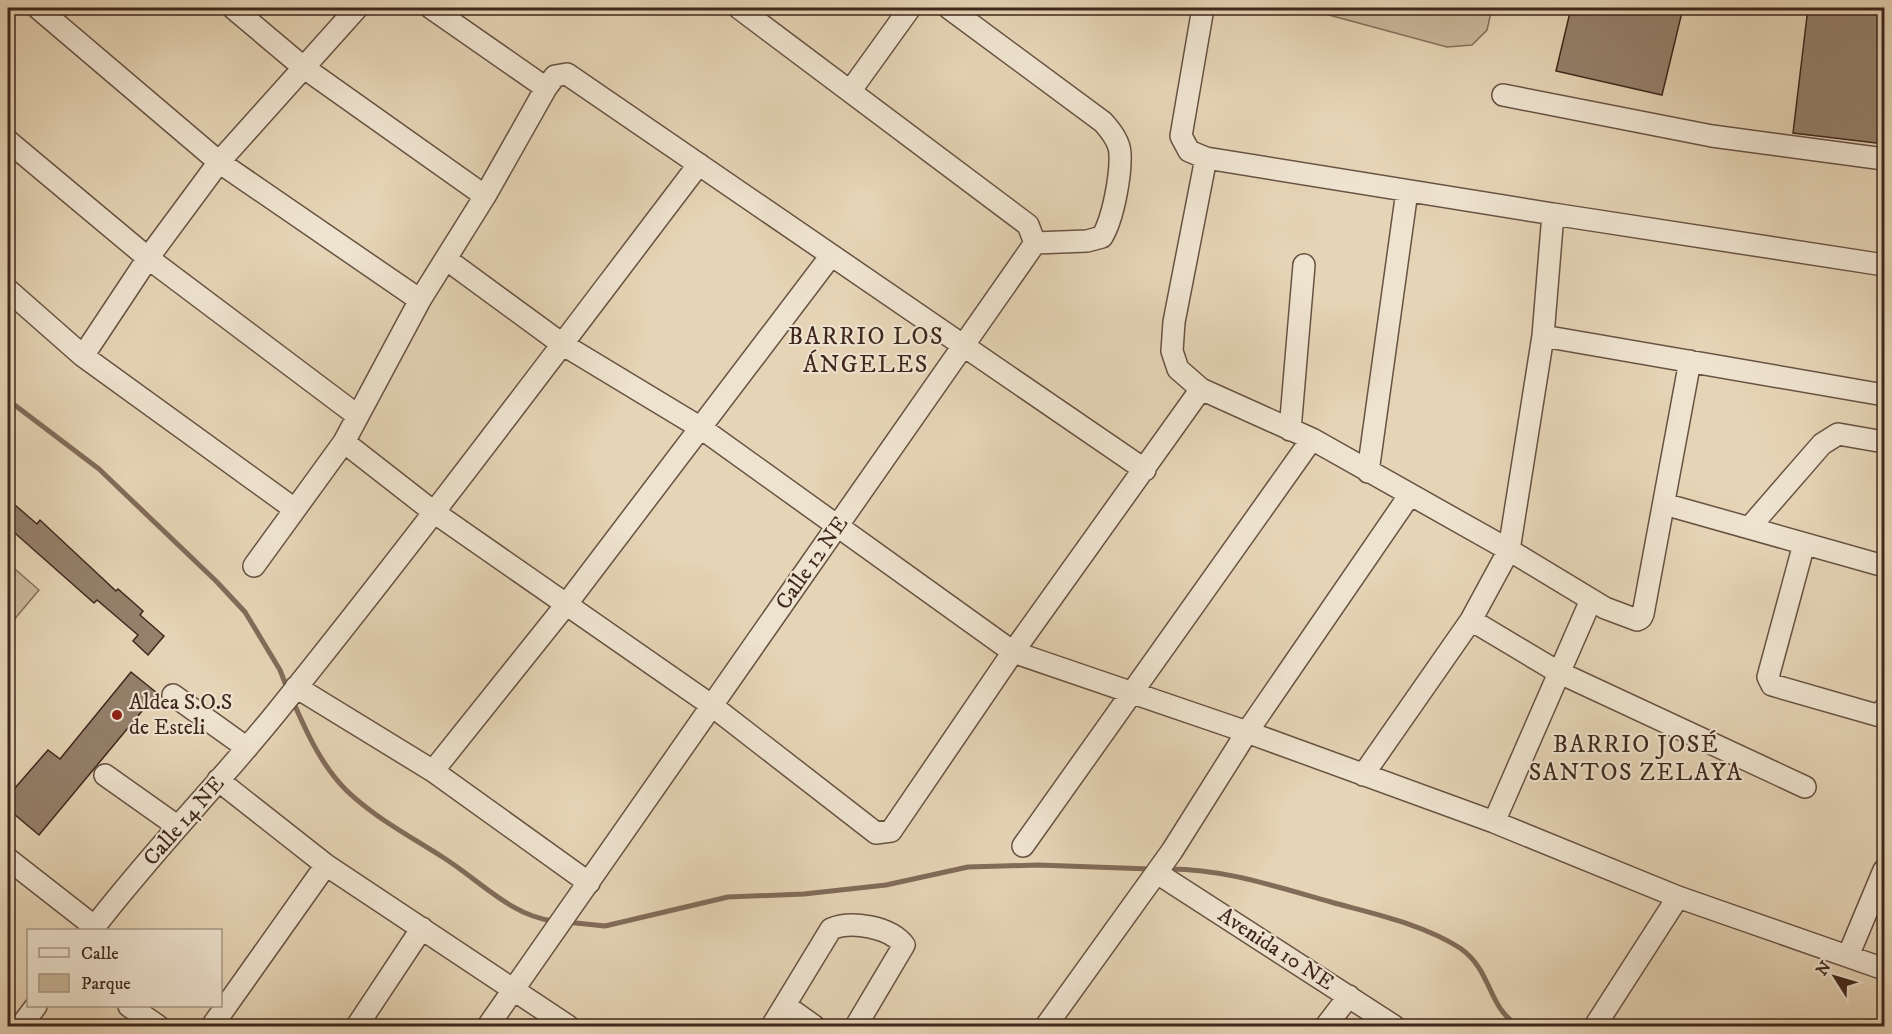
<svg xmlns="http://www.w3.org/2000/svg" width="1892" height="1034" viewBox="0 0 1892 1034" font-family="'IM FELL DW Pica',serif">
  <style>
    .green { fill: #c9b79b; stroke: #846f5c; stroke-width: 1.5 }
    .lines { fill: none; stroke-linecap: round; stroke-linejoin: round }
    .stream { stroke: #816b59; stroke-width: 5 }
    .building { fill: #95816c; stroke: #3f271d; stroke-width: 1.5 }
    .minor-casing { stroke: #685243; stroke-width: 24 }
    .minor { stroke: #eee3cf; stroke-width: 21 }
    .poi-dot { fill: #8f2418; stroke: #eee3cf; stroke-width: 2 }
    .labels { text-anchor: middle; dominant-baseline: central; stroke-width: 4.5; stroke-linejoin: round; paint-order: stroke }
    .street-label { font-size: 22px; fill: #3f271d; stroke: #eee3cf }
    .poi-label { font-size: 22px; fill: #3f271d; stroke: #eee3cf; text-anchor: start }
    .neighbourhood-label { font-size: 24px; letter-spacing: 1.5px; fill: #3f271d; stroke: #eee3cf }
  </style>
  <rect width="100%" height="100%" fill="#e5d4b5"/>
  <filter id="stains"><feTurbulence type="fractalNoise" baseFrequency=".00333" numOctaves="4"/><feColorMatrix values="0 0 0 0 .2 0 0 0 0 .09 0 0 0 0 .02 0 0 0 .5 -.17"/></filter>
  <radialGradient id="worn" r=".72"><stop offset=".6" stop-color="#630" stop-opacity="0"/><stop offset="1" stop-color="#630" stop-opacity=".3"/></radialGradient>
  <path class="green" d="M 1303,8 L 1492,8 L 1487,30 L 1472,45 L 1447,47 Z
    M 8,563 L 39,590 L 8,627 Z"/>
  <g class="lines">
    <path class="stream" d="M 8,400 L 99,469 L 216,581 L 245,612 L 280,670 L 287,688
      M 292,699 C 306,731 321,765 346,790 C 375,818 410,836 444,858 C 479,880 511,916 554,921
      M 1166,869 C 1222,868 1277,887 1331,902 C 1374,914 1423,924 1460,948 C 1493,971 1487,1008 1519,1026
      M 566,922 L 605,926 L 728,897 L 804,894 L 886,885 L 968,867 L 1038,865 L 1150,869"/>
  </g>
  <path class="building" d="M 1571,8 L 1683,8 L 1662,95 L 1556,71 Z
    M 1808,8 L 1884,8 L 1884,144 L 1793,133 Z
    M 8,499 L 37,524 L 40,520 L 116,591 L 118,589 L 143,611 L 140,615 L 164,636 L 148,655 L 133,641 L 138,635 L 97,600 L 94,603 L 8,527 Z
    M 131,672 L 157,693 L 39,835 L 8,809 L 8,796 L 48,750 L 60,759 Z"/>
  <g class="lines">
    <g class="minor-casing">
      <path id="minor" d="M 38,8 L 219,162 L 420,300
        M 233,8 L 303,67 L 485,196
        M 431,8 L 546,88
        M 739,8 L 1028,225 L 1035,243
        M 949,8 L 1103,122 C 1111,131 1120,142 1120,154 C 1121,176 1113,219 1102,237 L 1087,241 L 1035,243
        M 1203,8 L 1181,136 L 1189,151 L 1206,158 L 1553,214 L 1543,336 L 1509,550 L 1471,620 L 1363,775
        M 851,90 L 910,8
        M 1503,95 L 1712,136 L 1884,159
        M 8,141 L 148,258 L 358,416
        M 1206,158 L 1174,322 L 1172,351 L 1178,369 L 1201,389 L 1312,439 L 1509,550 L 1605,608 L 1637,620 L 1641,618 L 1643,614 L 1690,361
        M 1553,214 L 1884,265
        M 446,259 L 562,344 L 701,428 L 1013,652 L 1247,732 L 1494,822 L 1678,897 L 1884,969
        M 8,290 L 83,356 L 293,508
        M 1543,336 L 1884,395
        M 83,356 L 148,258 L 219,162 L 357,8
        M 1290,430 L 1304,265
        M 344,442 L 435,513 L 711,705 L 876,833 L 891,831 L 1013,652 L 1201,389
        M 1368,472 L 1407,191
        M 1664,504 L 1884,566
        M 1749,528 L 1822,444 L 1838,434 L 1884,442
        M 1804,544 L 1768,677 L 1772,685 L 1880,716 L 1884,709
        M 254,566 L 344,442 L 420,300 L 485,196 L 546,88 L 555,76 L 567,74 L 1145,470
        M 1471,620 L 1558,672 L 1805,787
        M 296,687 L 433,771 L 589,883
        M 173,695 L 247,748
        M 433,771 L 565,606 L 830,257
        M 105,775 L 177,826
        M 218,780 L 326,865 L 568,1026
        M 1494,822 L 1591,600
        M 1023,846 L 1312,439
        M 8,859 L 95,927
        M 1157,873 L 1394,1026
        M 92,930 C 150,854 216,787 276,713 C 421,533 559,348 699,164
        M 1848,956 L 1884,870
        M 129,1006 L 158,1026
        M 786,1006 L 814,1026
        M 21,1026 L 36,1006
        M 212,1026 L 326,865
        M 357,1026 L 422,928
        M 488,1026 L 1035,243
        M 772,1026 L 831,929 C 851,920 890,927 904,945 L 856,1026
        M 1046,1026 L 1172,851 L 1247,732 L 1409,496
        M 1326,1026 L 1349,996
        M 1595,1026 L 1678,897"/>
    </g>
    <use href="#minor" class="minor"/>
  </g>
  <circle class="poi-dot" cx="117" cy="715" r="6"/>
  <g class="labels">
    <g class="street-label">
      <text transform="translate(812 563) rotate(-55)">Calle 12 NE</text>
      <text transform="translate(184 821) rotate(-49)">Calle 14 NE</text>
      <text transform="translate(1276 949) rotate(33)">Avenida 10 NE</text>
    </g>
    <g class="poi-label">
      <text x="129" y="702">Aldea S.O.S<tspan x="129" dy="25">de Esteli</tspan></text>
    </g>
    <g class="neighbourhood-label">
      <text x="866" y="337">BARRIO LOS<tspan x="866" dy="28">ÁNGELES</tspan></text>
      <text x="1636" y="745">BARRIO JOSÉ<tspan x="1636" dy="28">SANTOS ZELAYA</tspan></text>
    </g>
  </g>
  <rect width="1892" height="1034" fill="none" stroke="#e5d4b5" stroke-width="30"/>
  <rect x="9" y="9" width="1874" height="1016" fill="none" stroke="#3f271d" stroke-width="3"/>
  <rect x="15" y="15" width="1862" height="1004" fill="none" stroke="#3f271d" stroke-width="1.5"/>
  <rect x="27" y="929" width="195" height="78" fill="#eee3cf" stroke="#a89888" stroke-width="1.5"/>
  <rect x="39" y="948" width="30" height="9" fill="#eee3cf" stroke="#a89888" stroke-width="1.5"/>
  <text x="81" y="959" font-size="18" fill="#3f271d">Calle</text>
  <rect x="39" y="974" width="30" height="18" fill="#c9b79b" stroke="#a89888" stroke-width="1.5"/>
  <text x="81" y="989" font-size="18" fill="#3f271d">Parque</text>
  <g transform="translate(1835 977) rotate(307)" stroke="#eee3cf" stroke-width="4.5" paint-order="stroke">
  <path d="M0-4.5L10 22L0 15L-10 22Z" fill="#3f271d"/>
  <text y="-9" font-size="16" font-weight="bold" text-anchor="middle" fill="#3f271d">N</text>
  </g>
  <rect width="100%" height="100%" filter="url(#stains)"/>
  <rect width="100%" height="100%" fill="url(#worn)"/>
</svg>
